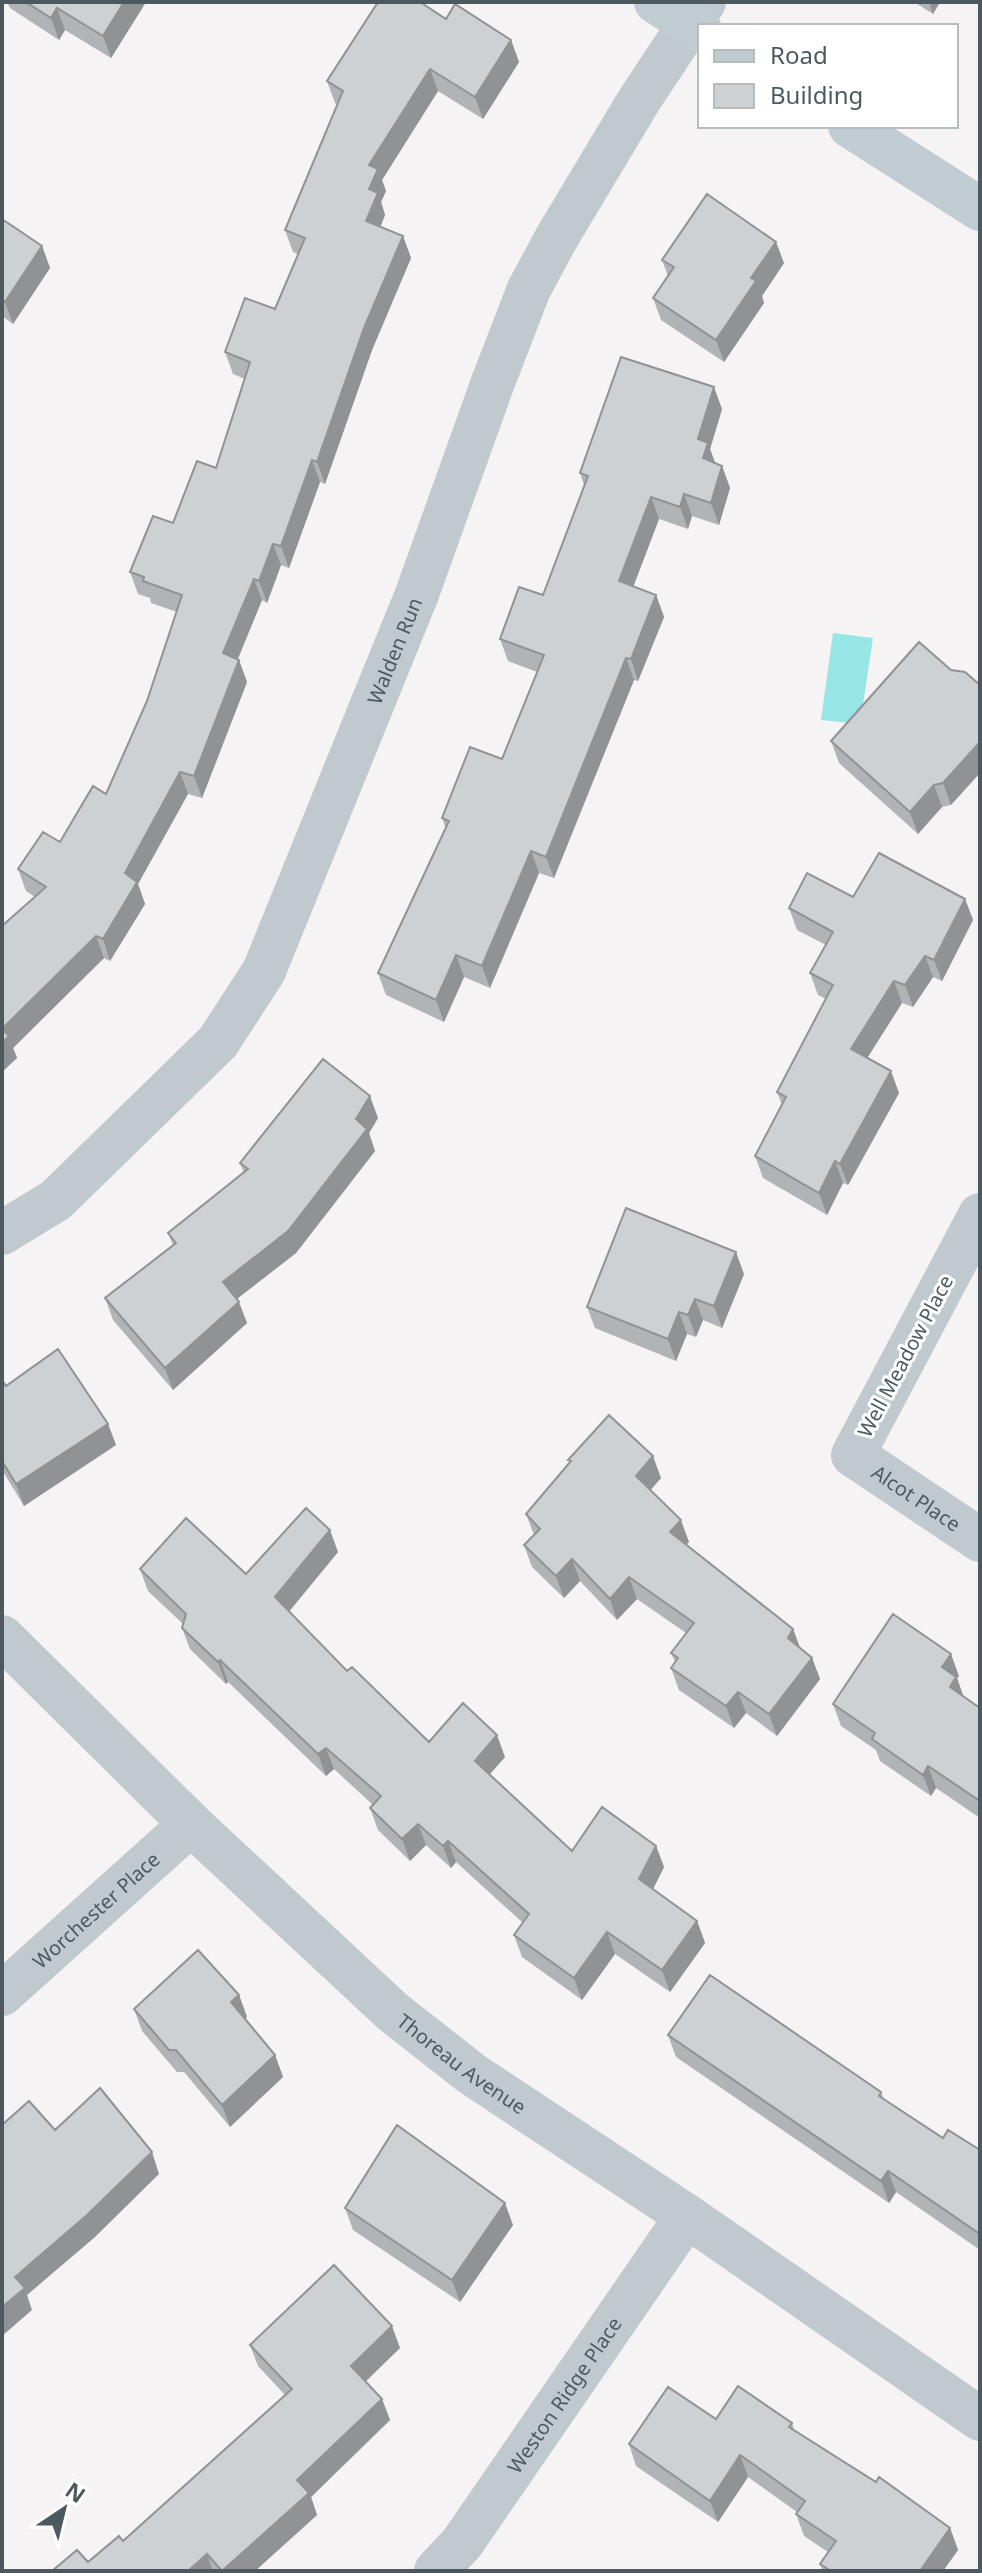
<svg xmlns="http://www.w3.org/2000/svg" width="982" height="2573" viewBox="0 0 982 2573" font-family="'Noto Sans',sans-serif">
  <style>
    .water { fill: #98e5e6 }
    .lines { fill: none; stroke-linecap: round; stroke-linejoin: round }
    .street { stroke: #c0cace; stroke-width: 44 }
    .secondary { stroke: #c1ccd2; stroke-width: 44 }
    .wall { fill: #b0b4b6 }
    .shaded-wall { fill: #909294 }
    .building { fill: #cdd1d4; stroke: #909294; stroke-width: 2 }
    .labels { text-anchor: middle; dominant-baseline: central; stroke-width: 6; stroke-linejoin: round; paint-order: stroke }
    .street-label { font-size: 20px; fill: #4c5a5f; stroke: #fff }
  </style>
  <rect width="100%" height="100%" fill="#f5f3f3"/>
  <path class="water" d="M 833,633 L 873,638 L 860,724 L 821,720 Z"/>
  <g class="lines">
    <g class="street">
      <path id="s1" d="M 980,1215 L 853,1455 L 980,1540"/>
      <path id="s2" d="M 2,1233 L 56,1200 L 218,1042 L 264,971 L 417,594 L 493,382 L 529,289 L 557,237 L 638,102 L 704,2"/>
      <path id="s3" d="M 2,1637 L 191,1824 L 393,2012 L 472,2074 L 687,2216 L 980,2419"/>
      <path id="s4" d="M 2,1994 L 191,1824"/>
      <path id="s5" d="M 436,2571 L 462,2543 L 687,2216"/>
    </g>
    <path class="secondary" d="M 656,2 L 700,30
      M 850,126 L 980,209"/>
  </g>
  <path class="wall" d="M 7,2 L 146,2 L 111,58 L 65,30 L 59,40 L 10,8 Z
    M 914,2 L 940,2 L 933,14 Z
    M 446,19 L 511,40 L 519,62 L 483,119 L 438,91 L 382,180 L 386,191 L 381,202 L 385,215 L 380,227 L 403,236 L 411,258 L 372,350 L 325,484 L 320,482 L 289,568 L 281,565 L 267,603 L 262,600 L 238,659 L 247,682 L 202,798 L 188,794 L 138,884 L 145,904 L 110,961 L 104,958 L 13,1048 L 17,1058 L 2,1072 L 35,897 L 26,891 L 18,869 L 60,842 L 106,794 L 147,701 L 177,612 L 151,603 L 150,598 L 138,594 L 130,572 L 173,523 L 216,468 L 245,379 L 233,374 L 225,352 L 275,309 L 298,254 L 293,252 L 285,230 L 337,104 L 335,103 L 327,81 Z
    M 2,219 L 42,246 L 50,268 L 13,324 L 2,316 Z
    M 662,260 L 784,263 L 762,296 L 764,303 L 724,362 L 661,320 L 653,298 L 668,276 Z
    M 722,409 L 710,449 L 715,463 L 722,466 L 730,488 L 719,525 L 692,516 L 688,529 L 659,519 L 633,587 L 656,595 L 664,617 L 638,681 L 634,680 L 554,878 L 539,873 L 490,988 L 464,977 L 444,1022 L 386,995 L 378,973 L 446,829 L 442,818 L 502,759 L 537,672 L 508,661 L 500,639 L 543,595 L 584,485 L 580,473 Z
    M 951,670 L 951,805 L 942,807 L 918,834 L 839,763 L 831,741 Z
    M 853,897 L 965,899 L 973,920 L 942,981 L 933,977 L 913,1007 L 902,1003 L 867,1058 L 899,1093 L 848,1185 L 843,1183 L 827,1215 L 763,1178 L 755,1156 L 782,1105 L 777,1092 L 826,999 L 818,995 L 810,973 L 826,945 L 797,930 L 789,908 Z
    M 378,1118 L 369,1133 L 375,1151 L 296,1253 L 237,1299 L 247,1323 L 173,1390 L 113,1320 L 105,1298 L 173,1245 L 168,1233 L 244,1173 L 240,1163 Z
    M 744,1274 L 722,1328 L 703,1320 L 696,1337 L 687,1334 L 676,1361 L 595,1328 L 587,1307 Z
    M 2,1380 L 6,1386 L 108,1424 L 116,1445 L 24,1506 L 2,1470 Z
    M 568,1460 L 661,1478 L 650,1491 L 689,1542 L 686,1544 L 793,1629 L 800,1647 L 812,1658 L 820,1679 L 777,1736 L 746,1713 L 734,1728 L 679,1690 L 671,1668 L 675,1662 L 671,1653 L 686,1633 L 637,1599 L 617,1620 L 580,1581 L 564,1598 L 532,1567 L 524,1545 L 534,1535 L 526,1514 L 570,1463 Z
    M 338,1552 L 289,1611 L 347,1671 L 429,1742 L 505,1757 L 489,1775 L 572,1851 L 656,1846 L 664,1867 L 653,1889 L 697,1921 L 705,1943 L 670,1992 L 615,1954 L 582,2000 L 522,1957 L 514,1935 L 523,1923 L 456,1862 L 451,1868 L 426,1845 L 410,1861 L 378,1830 L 370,1808 L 373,1805 L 334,1769 L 326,1776 L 228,1682 L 226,1684 L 190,1649 L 182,1628 L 183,1624 L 148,1591 L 140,1569 L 246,1574 Z
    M 959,1676 L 957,1678 L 963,1696 L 980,1708 L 980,1818 L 936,1788 L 931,1796 L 880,1761 L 876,1750 L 841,1726 L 833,1704 Z
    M 239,1995 L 247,2017 L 245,2018 L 275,2055 L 283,2077 L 230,2127 L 184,2072 L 177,2072 L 142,2031 L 134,2009 Z
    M 668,2035 L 881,2092 L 884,2099 L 943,2138 L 980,2150 L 980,2250 L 896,2192 L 889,2203 L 676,2057 Z
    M 345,2208 L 513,2225 L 460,2302 L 353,2230 Z
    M 250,2345 L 400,2348 L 365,2381 L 382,2399 L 390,2420 L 311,2497 L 317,2515 L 255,2571 L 52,2571 L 88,2562 L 123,2541 L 285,2395 L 258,2366 Z
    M 716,2419 L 792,2423 L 794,2430 L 950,2528 L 958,2550 L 943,2571 L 823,2571 L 820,2564 L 828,2552 L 804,2536 L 796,2514 L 797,2512 L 748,2477 L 718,2522 L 636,2466 L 629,2444 Z"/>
  <path class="shaded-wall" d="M 124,2 L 146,2 L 111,58 L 103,36 Z
    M 929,2 L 940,2 L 933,14 Z
    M 57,8 L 65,30 L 59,40 L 51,18 Z
    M 511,40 L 519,62 L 483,119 L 475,97 Z
    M 430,69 L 438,91 L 382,180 L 386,191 L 381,202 L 385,215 L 374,243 L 366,221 L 369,189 L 369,165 Z
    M 403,236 L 411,258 L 372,350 L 325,484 L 317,462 L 364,328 Z
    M 776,242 L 784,263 L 762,296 L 764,303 L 724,362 L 716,340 L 751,278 Z
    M 42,246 L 50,268 L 13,324 L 5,302 Z
    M 714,387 L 722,409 L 710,449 L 716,465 L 703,458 L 698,439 Z
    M 312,460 L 320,482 L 289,568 L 281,546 Z
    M 722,466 L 730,488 L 719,525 L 711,503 Z
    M 684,494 L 692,516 L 688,529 L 680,507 Z
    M 651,497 L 659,519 L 627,603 L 619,581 Z
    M 273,544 L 281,565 L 267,603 L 259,581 Z
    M 254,579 L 262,600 L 231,675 L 223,653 Z
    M 656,595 L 664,617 L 638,681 L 631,659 Z
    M 626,658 L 634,680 L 554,878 L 546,857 Z
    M 239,660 L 247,682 L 202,798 L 194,776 Z
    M 980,742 L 980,773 L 951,805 L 943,783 Z
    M 180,772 L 188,794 L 138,884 L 145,904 L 110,961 L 103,939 L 125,873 Z
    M 934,785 L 942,807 L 918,834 L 910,812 Z
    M 531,851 L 539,873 L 490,988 L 482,966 Z
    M 965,899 L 973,920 L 942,981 L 934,960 Z
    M 96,936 L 104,958 L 13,1048 L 17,1058 L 2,1072 L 2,1029 Z
    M 456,955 L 464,977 L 444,1022 L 436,1000 Z
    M 925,956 L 933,977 L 913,1007 L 905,985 Z
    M 894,981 L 902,1003 L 859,1071 L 851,1049 Z
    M 891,1071 L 899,1093 L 848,1185 L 840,1164 Z
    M 370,1096 L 378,1118 L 369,1133 L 375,1151 L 296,1253 L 230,1304 L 223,1282 L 356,1119 Z
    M 835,1161 L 843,1183 L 827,1215 L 819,1193 Z
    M 736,1252 L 744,1274 L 722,1328 L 714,1306 Z
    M 695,1299 L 703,1320 L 696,1337 L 688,1315 Z
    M 239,1302 L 247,1323 L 173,1390 L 165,1368 Z
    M 679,1312 L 687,1334 L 676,1361 L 668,1339 Z
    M 108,1424 L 116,1445 L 24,1506 L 16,1484 Z
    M 653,1456 L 661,1478 L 643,1498 L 636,1476 Z
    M 681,1520 L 689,1542 L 678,1553 L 670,1532 Z
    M 330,1530 L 338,1552 L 283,1619 L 275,1597 Z
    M 572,1559 L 580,1581 L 564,1598 L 556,1576 Z
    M 629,1577 L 637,1599 L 617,1620 L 610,1599 Z
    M 793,1629 L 801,1651 L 788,1638 Z
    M 951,1654 L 959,1676 L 957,1678 L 964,1698 L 958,1709 L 942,1667 Z
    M 812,1658 L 820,1679 L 777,1736 L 769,1714 Z
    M 220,1660 L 228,1682 L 226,1684 L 218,1662 Z
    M 738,1692 L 746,1713 L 734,1728 L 726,1706 Z
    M 497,1735 L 505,1757 L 482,1783 L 475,1761 Z
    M 326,1748 L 334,1769 L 326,1776 L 318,1754 Z
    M 928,1766 L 936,1788 L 931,1796 L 923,1775 Z
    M 418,1824 L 426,1845 L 410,1861 L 402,1839 Z
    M 448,1841 L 456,1862 L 451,1868 L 443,1846 Z
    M 656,1846 L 664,1867 L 647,1901 L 639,1879 Z
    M 697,1921 L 705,1943 L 670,1992 L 662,1970 Z
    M 607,1932 L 615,1954 L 582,2000 L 574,1978 Z
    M 239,1995 L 247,2017 L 239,2024 L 231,2002 Z
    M 275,2055 L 283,2077 L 230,2127 L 222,2105 Z
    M 152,2152 L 159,2174 L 95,2237 L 27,2295 L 32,2310 L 2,2336 L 2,2307 L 15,2277 Z
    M 888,2171 L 896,2192 L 889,2203 L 881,2181 Z
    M 505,2203 L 513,2225 L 460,2302 L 452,2280 Z
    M 392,2326 L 400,2348 L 359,2388 L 351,2366 Z
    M 382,2399 L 390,2420 L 311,2497 L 317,2515 L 255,2571 L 222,2571 L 297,2480 Z
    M 740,2455 L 748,2477 L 718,2522 L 710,2501 Z
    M 950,2528 L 958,2550 L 943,2571 L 920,2571 Z
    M 207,2554 L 213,2571 L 188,2571 Z"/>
  <path class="building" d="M 26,2 L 124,2 L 103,36 L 57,8 L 51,18 Z
    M 378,2 L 420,2 L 446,19 L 455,4 L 511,40 L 475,97 L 430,69 L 369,165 L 378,169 L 369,189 L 378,193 L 366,221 L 403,236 L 364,328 L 317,462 L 312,460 L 281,546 L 273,544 L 259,581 L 254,579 L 223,653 L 239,660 L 194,776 L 180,772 L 125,873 L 137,882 L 103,939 L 96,936 L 2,1029 L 9,1036 L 2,1043 L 2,926 L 46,887 L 18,869 L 43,832 L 60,842 L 93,786 L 106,794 L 147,701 L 182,595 L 143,581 L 144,577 L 130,572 L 153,516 L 173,523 L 197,461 L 216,468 L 250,362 L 225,352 L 245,298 L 275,309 L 305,238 L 285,230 L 343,91 L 327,81 Z
    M 707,194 L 776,242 L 751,278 L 756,281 L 716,340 L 653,298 L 674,267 L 662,260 Z
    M 2,219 L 42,246 L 5,302 L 2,300 Z
    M 621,357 L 714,387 L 698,439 L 708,443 L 703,458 L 722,466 L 711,503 L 684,494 L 680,507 L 651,497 L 619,581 L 656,595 L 631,659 L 626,658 L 546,857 L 531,851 L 482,966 L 456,955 L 436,1000 L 378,973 L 449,821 L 442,818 L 470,747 L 502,759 L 544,655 L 500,639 L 519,587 L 543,595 L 588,476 L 580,473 Z
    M 919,642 L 951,670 L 965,672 L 980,685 L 980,742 L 943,783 L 934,785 L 910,812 L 831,741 Z
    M 879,853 L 965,899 L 934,960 L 925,956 L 905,985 L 894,981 L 851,1049 L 891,1071 L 840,1164 L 835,1161 L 819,1193 L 755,1156 L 786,1097 L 777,1092 L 833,985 L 810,973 L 833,932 L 789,908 L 807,873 L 853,897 Z
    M 323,1059 L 370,1096 L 356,1119 L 367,1129 L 288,1231 L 223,1282 L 239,1302 L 165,1368 L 105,1298 L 176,1243 L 168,1233 L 248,1169 L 240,1163 Z
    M 626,1208 L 736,1252 L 714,1306 L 695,1299 L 688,1315 L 679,1312 L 668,1339 L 587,1307 Z
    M 58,1349 L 108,1424 L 16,1484 L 2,1461 L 2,1380 L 6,1386 Z
    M 609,1415 L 653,1456 L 636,1476 L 681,1520 L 670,1532 L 793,1629 L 788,1638 L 812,1658 L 769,1714 L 738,1692 L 726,1706 L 671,1668 L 678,1658 L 671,1653 L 694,1623 L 629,1577 L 610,1599 L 572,1559 L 556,1576 L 524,1545 L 540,1529 L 526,1514 L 571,1461 L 568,1460 Z
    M 306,1508 L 330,1530 L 275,1597 L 347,1671 L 352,1667 L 429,1742 L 463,1703 L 497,1735 L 475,1761 L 572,1851 L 602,1807 L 656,1846 L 639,1879 L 697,1921 L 662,1970 L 607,1932 L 574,1978 L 514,1935 L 529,1914 L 448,1841 L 443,1846 L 418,1824 L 402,1839 L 370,1808 L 381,1796 L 326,1748 L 318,1754 L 220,1660 L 218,1662 L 182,1628 L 186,1614 L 140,1569 L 186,1518 L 246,1574 Z
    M 893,1614 L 951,1654 L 942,1667 L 956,1677 L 950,1687 L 980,1708 L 980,1801 L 928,1766 L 923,1775 L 872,1739 L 875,1733 L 833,1704 Z
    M 198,1950 L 239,1995 L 231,2002 L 275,2055 L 222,2105 L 176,2050 L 169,2050 L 134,2009 Z
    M 710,1975 L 881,2092 L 879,2096 L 943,2138 L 948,2130 L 980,2150 L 980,2234 L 888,2171 L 881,2181 L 668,2035 Z
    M 100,2088 L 152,2152 L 87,2215 L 15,2277 L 25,2288 L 2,2307 L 2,2125 L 29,2101 L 55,2130 Z
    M 397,2125 L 505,2203 L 452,2280 L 345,2208 Z
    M 334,2265 L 392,2326 L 351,2366 L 382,2399 L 297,2480 L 309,2493 L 222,2571 L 207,2554 L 188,2571 L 52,2571 L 77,2550 L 88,2562 L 119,2536 L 123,2541 L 292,2389 L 250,2345 Z
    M 738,2386 L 792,2423 L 789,2427 L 876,2482 L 879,2477 L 950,2528 L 920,2571 L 831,2571 L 820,2564 L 836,2541 L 796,2514 L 805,2501 L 740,2455 L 710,2501 L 629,2444 L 668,2387 L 716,2419 Z"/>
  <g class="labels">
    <g class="street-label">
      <text stroke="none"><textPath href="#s2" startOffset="720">Walden Run</textPath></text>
      <text transform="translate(905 1356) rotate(-62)">Well Meadow Place</text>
      <text stroke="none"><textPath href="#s1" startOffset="348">Alcot Place</textPath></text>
      <text stroke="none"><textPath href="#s4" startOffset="126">Worchester Place</textPath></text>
      <text stroke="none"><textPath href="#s3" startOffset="628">Thoreau Avenue</textPath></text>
      <text stroke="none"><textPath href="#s5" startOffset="218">Weston Ridge Place</textPath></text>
    </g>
  </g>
  <rect width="982" height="2573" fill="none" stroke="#4c5a5f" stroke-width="8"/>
  <rect x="698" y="24" width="260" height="104" fill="#ffffff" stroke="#b7bdbf" stroke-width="2"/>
  <rect x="714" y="50" width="40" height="12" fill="#c1ccd2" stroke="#b7bdbf" stroke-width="2"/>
  <text x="770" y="64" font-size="24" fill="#4c5a5f">Road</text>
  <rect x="714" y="84" width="40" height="24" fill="#cdd1d4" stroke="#b7bdbf" stroke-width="2"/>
  <text x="770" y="104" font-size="24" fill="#4c5a5f">Building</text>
  <g transform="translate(64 2509) rotate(35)" stroke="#ffffff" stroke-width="6" paint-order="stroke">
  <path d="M0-6L14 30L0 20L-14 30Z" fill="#4c5a5f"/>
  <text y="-12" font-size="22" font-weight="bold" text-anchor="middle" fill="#4c5a5f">N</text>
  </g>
</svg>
